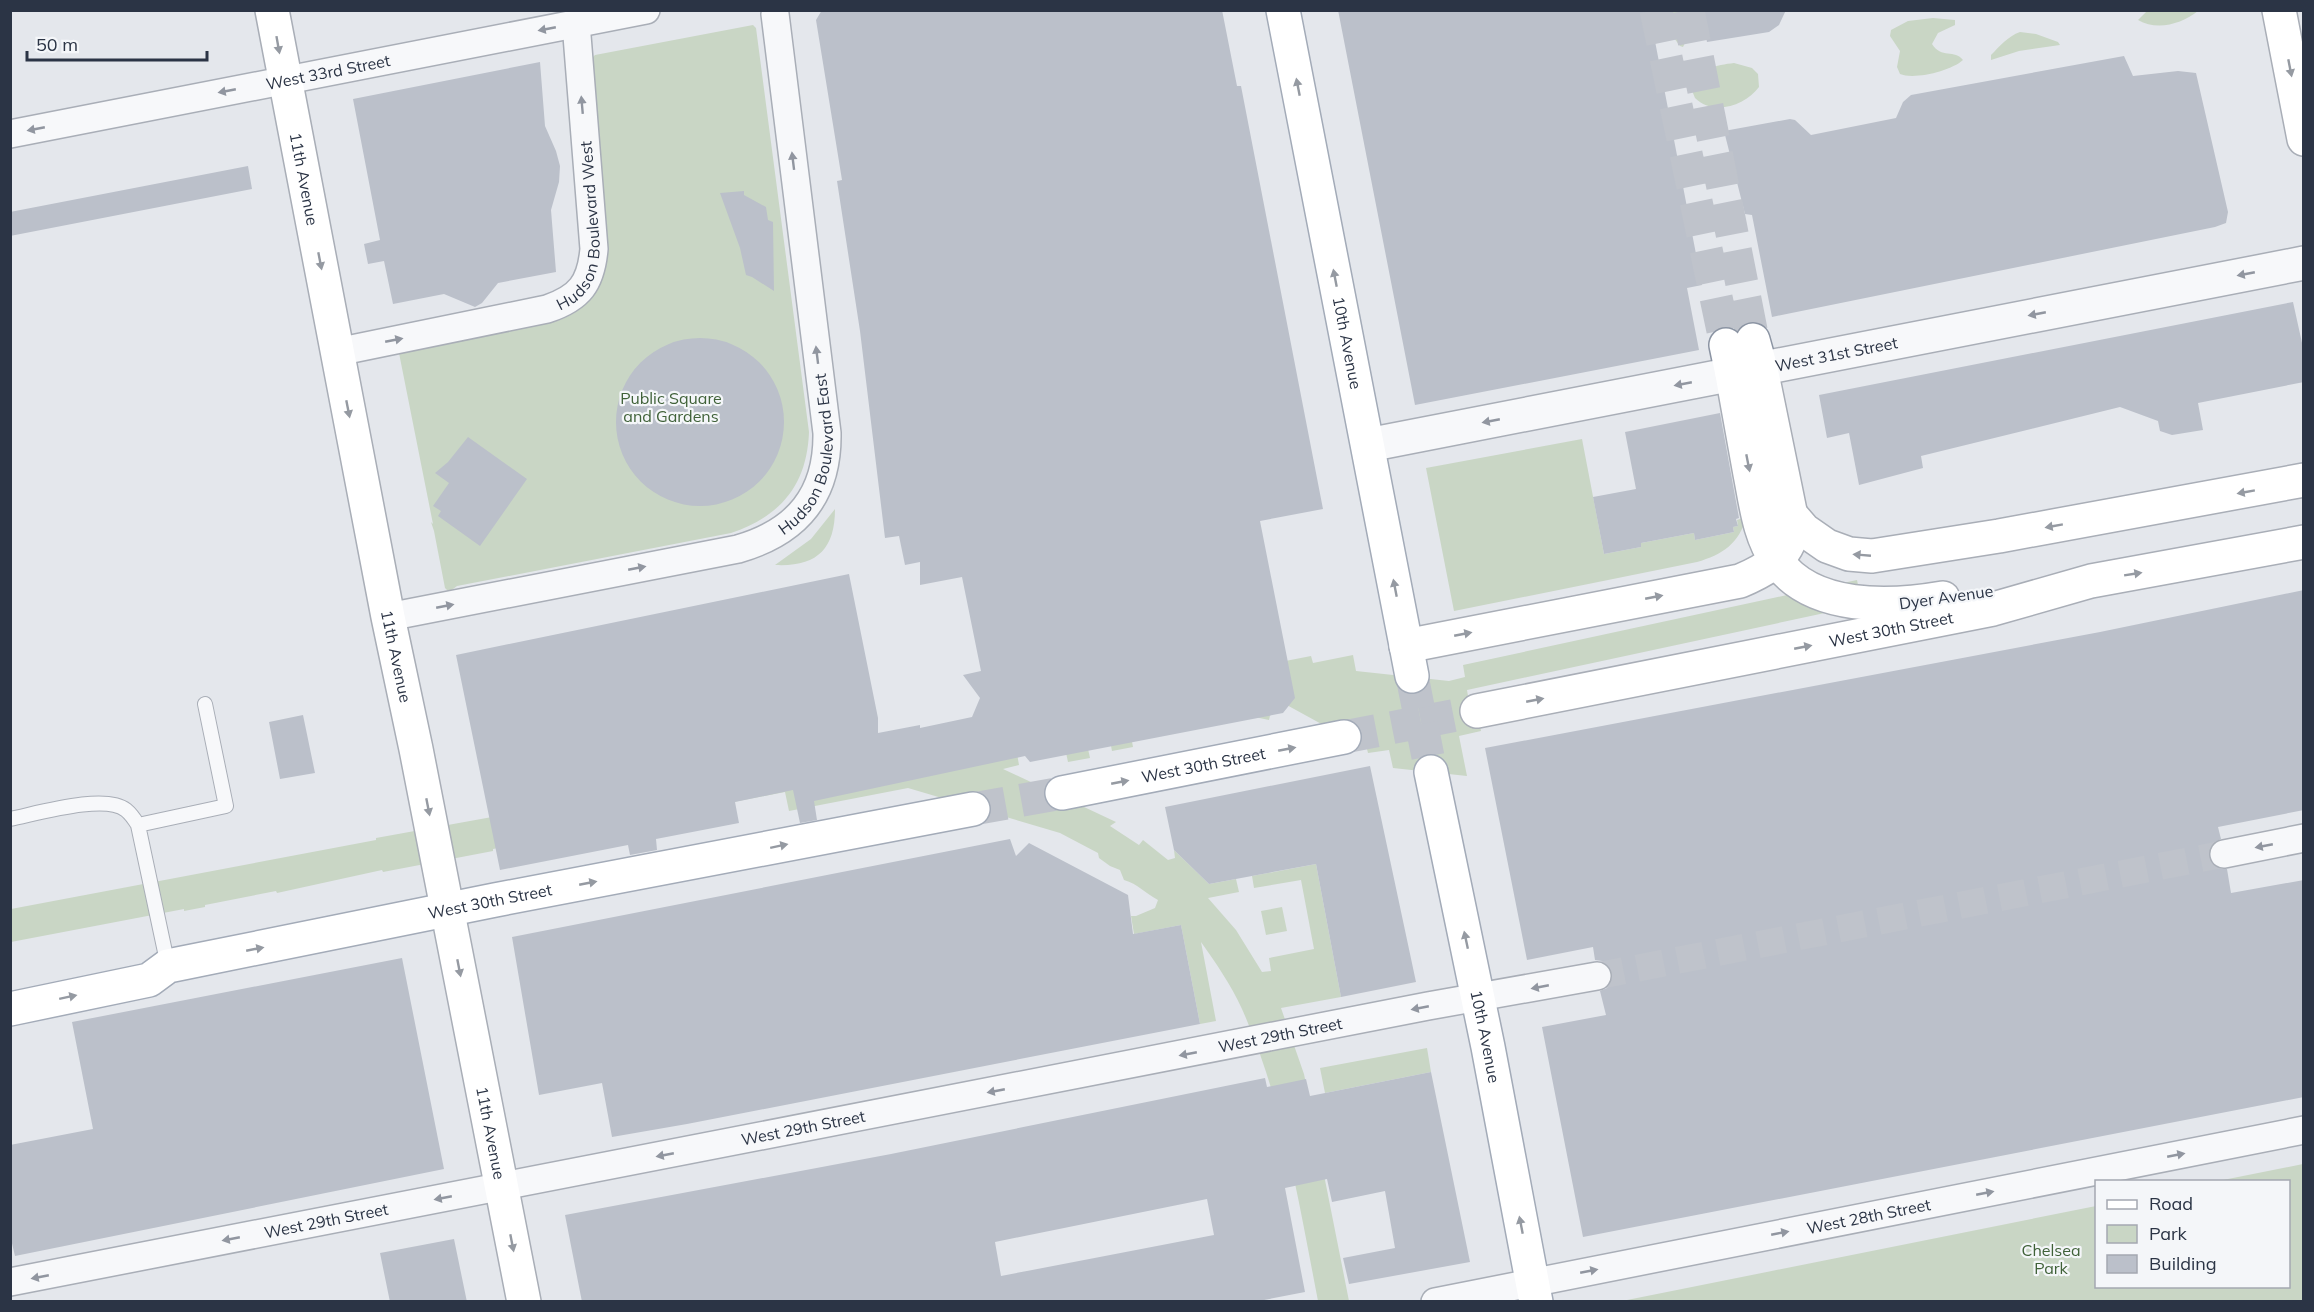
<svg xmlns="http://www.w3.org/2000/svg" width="2314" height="1312" viewBox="0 0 2314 1312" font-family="Mulish,sans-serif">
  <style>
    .green { fill: #c9d6c5 }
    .building { fill: #bbc0ca; fill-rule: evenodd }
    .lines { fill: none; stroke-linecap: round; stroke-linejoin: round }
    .minor-tunnel { stroke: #bfc3cb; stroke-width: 27; stroke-dasharray: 27 14; stroke-linecap: butt }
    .secondary-tunnel { stroke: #bfc3cb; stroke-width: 33; stroke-dasharray: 33 16; stroke-linecap: butt }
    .primary-tunnel { stroke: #bfc3cb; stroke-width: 33; stroke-dasharray: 33 16; stroke-linecap: butt }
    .motorway-tunnel { stroke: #bfc3cb; stroke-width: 33; stroke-dasharray: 33 16; stroke-linecap: butt }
    .service-casing { stroke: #a9aeb7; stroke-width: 16 }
    .minor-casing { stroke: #a9aeb7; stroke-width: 30 }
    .tertiary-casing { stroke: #a9aeb7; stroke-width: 36 }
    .secondary-casing { stroke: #a9aeb7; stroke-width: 36 }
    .primary-casing { stroke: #a3abb8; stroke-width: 36 }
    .motorway-casing { stroke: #8b94a3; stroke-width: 36 }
    .service { stroke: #f7f8fa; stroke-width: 14 }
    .minor { stroke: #f7f8fa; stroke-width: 27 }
    .tertiary { stroke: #f7f8fa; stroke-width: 33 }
    .secondary { stroke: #fff; stroke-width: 33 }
    .primary { stroke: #fff; stroke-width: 33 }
    .motorway { stroke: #fff; stroke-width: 33 }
    .oneway { fill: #9196a0 }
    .oneway2 { fill: #959aa2 }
    .labels { text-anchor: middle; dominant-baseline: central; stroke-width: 4.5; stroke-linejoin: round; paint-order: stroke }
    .street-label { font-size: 16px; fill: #2b3445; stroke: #f4f6f9 }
    .park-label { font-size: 16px; fill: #3f6138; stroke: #f4f6f9 }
  </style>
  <rect width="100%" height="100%" fill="#e4e7ec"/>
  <path class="green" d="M 2148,10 L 2198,10 L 2198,11 C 2182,24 2157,31 2138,20 Z
    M 1660,11 L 1678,11 L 1679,22 L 1685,43 L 1683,47 L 1680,46 L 1662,22 Z
    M 1933,18 L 1955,20 L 1955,25 L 1938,33 L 1932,44 C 1941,59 1955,49 1963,60 C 1951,71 1914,80 1900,74 L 1897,67 L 1900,51 L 1890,36 L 1891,30 L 1908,21 Z
    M 753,25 L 756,28 L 809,432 C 807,485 781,516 731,533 L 457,586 L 449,592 L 445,588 L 434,531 L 431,522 L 433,524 L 399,353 L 554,322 C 591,310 606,285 608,247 L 592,58 L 595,55 Z
    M 2020,32 L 2036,34 L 2058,42 L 2060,45 L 2019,51 L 1991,60 L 1991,55 C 1999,47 2008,36 2020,32 Z
    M 1734,63 L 1752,68 L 1758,74 L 1759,87 C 1745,106 1713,116 1695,98 L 1691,88 C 1697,69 1717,65 1734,63 Z
    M 1582,439 L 1604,554 L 1641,547 L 1641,543 L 1694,533 L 1695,540 L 1734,532 L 1733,527 L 1738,526 L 1737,520 L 1746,517 C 1740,543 1722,555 1697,562 L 1454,611 L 1426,468 Z
    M 835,509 C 835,550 816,567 775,565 L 811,539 Z
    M 1857,580 L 1862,605 L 1467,690 L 1468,696 L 1474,695 L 1481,731 L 1459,736 L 1467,776 L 1393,768 L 1389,750 L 1368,753 L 1367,749 L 1274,698 L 1269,720 L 1250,716 L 1129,726 L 1133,747 L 1112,751 L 1108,730 L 1085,735 L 1090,758 L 1068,762 L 1063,739 L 1016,748 L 1019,765 L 1003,769 L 1116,822 L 1110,826 L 1139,845 L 1143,840 L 1168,860 L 1175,858 L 1174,850 L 1209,884 L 1236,879 L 1239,892 L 1208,898 L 1236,930 L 1262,972 L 1271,971 L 1269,958 L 1314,949 L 1301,880 L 1254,888 L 1252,876 L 1316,864 L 1341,997 L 1281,1008 L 1304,1074 L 1349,1301 L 1318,1301 C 1299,1203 1283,1101 1242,1009 C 1231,985 1216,963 1201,942 L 1216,1021 L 1200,1024 L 1181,925 L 1134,934 L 1131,916 L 1136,916 L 1155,908 L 1158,900 C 1145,893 1138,884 1124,880 L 1120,870 L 1110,866 L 1099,858 L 1098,853 L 1060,833 L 908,788 L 789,811 L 785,792 L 493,849 L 493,851 L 383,872 L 382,870 L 277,893 L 276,891 L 205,905 L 205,907 L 184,911 L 184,909 L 11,942 L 11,909 L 376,840 L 376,838 L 547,807 L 1311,656 L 1313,663 L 1353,655 L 1356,671 L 1449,681 L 1465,677 L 1463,665 Z
    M 1282,907 L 1287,931 L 1266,935 L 1261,911 Z
    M 1427,1048 L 1431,1072 L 1325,1093 L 1320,1068 Z
    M 2303,1164 L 2303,1301 L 1622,1301 L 2096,1206 L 2096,1286 L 2288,1286 L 2288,1182 L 2218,1181 Z"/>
  <path class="building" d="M 822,10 L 1222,10 L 1237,86 L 1241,86 L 1323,509 L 1260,521 L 1295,698 L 1283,713 L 1030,762 L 1025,756 L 814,801 L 817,820 L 800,823 L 793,790 L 735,802 L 739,823 L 656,839 L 657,850 L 630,855 L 628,845 L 500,870 L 456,655 L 849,574 L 878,718 L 878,733 L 920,725 L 920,728 L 972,717 L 980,698 L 963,675 L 981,671 L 962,577 L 920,585 L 920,562 L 905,565 L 899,536 L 885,538 L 860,331 L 837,181 L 842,180 L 816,20 Z
    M 1338,10 L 1649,10 L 1702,285 L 1687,288 L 1699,350 L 1415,405 Z
    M 1700,10 L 1786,10 L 1779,25 L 1769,32 L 1707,42 Z
    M 2124,56 L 2133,76 L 2178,71 L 2196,73 L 2228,212 L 2226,223 L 2215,227 L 1772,317 L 1752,215 L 1745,214 L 1724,131 L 1790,119 L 1795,120 L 1811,135 L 1896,118 L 1903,102 L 1911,95 Z
    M 540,62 L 545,126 L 556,151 L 560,166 L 559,182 L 551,210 L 556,272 L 498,283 L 482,303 L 475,307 L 444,294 L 393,304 L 384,261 L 368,264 L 364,244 L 380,240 L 353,99 Z
    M 248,166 L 252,189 L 10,236 L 10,212 Z
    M 744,191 L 744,195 L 766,207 L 768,220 L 773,222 L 774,291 L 752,277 L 746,275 L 740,248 L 720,193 Z
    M 2293,302 L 2304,352 L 2304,382 L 2198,403 L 2203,430 L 2172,435 L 2160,431 L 2158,421 L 2120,407 L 1921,456 L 1923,468 L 1859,485 L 1849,433 L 1827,438 L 1819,395 Z
    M616 422a84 84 0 1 1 168 0a84 84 0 1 1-168 0Z
    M 1720,413 L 1739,518 L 1736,519 L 1738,526 L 1733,527 L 1734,532 L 1695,540 L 1694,533 L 1641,543 L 1641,547 L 1604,554 L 1593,497 L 1636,489 L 1625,432 Z
    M 468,437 L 527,479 L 480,546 L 438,516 L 441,511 L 433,506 L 449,483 L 435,473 L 448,462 Z
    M 2304,590 L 2304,810 L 2218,827 L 2221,839 L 2213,843 L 2209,850 L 2209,856 L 2213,865 L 2220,869 L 2227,869 L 2231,893 L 2304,880 L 2304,1097 L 1583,1237 L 1542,1027 L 1606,1015 L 1600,991 L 1607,988 L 1612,982 L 1612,973 L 1609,965 L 1602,961 L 1595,960 L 1593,947 L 1527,960 L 1485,748 L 2100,632 Z
    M 303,715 L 315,773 L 280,779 L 269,722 Z
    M 1370,766 L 1416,982 L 1341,997 L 1316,864 L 1209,884 L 1174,850 L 1165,807 Z
    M 1010,839 L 1016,856 L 1029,843 L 1128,895 L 1133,934 L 1181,925 L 1200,1024 L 687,1124 L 612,1137 L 602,1083 L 539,1095 L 512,937 Z
    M 402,958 L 444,1169 L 15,1256 L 10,1235 L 10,1145 L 93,1129 L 72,1022 Z
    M 1431,1072 L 1470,1262 L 1349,1284 L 1343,1258 L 1395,1248 L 1385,1191 L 1332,1202 L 1327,1179 L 1285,1188 L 1305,1292 L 1254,1302 L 582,1302 L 565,1215 L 891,1154 L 1265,1078 L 1267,1087 L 1306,1079 L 1310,1096 ZM 1207,1199 L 1214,1235 L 1001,1276 L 995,1242 Z
    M 454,1239 L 467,1302 L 390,1302 L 380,1253 Z"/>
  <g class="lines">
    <path class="minor-tunnel" d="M 1597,976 L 2224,854"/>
    <path class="secondary-tunnel" d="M 1421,722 L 1477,711"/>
    <path class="primary-tunnel" d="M 1412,676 L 1431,772
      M 1344,737 L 1421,722
      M 973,809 L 1062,793"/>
    <path class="motorway-tunnel" d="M 1656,10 L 1726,345
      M 1688,10 L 1753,340"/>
    <g class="service-casing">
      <path id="service" d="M 10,819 C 36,814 105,793 126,810 C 131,814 135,820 138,825 L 168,966
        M 138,825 L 226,806 L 205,704"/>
    </g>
    <g class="minor-casing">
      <g id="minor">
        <path id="s1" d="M 10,134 L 646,10"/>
        <path id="s2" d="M 337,352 L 547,309 C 580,298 591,283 594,249 L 576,23"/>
        <path id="s3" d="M 388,617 L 738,549 C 797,532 828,495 827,433 L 775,14"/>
        <path d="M 2224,854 L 2304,838"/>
        <path id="s4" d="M 10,1282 L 1428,1006 L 1597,976"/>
        <path id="s5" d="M 1435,1302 L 2304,1130"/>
      </g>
    </g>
    <g class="tertiary-casing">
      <g id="tertiary">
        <path id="s6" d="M 1368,445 L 2304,263"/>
      </g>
    </g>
    <g class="secondary-casing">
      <g id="secondary">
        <path id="s7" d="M 272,10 L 388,617 L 416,749 L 524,1302"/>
        <path d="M 2279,10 L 2304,139"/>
        <path d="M 1732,374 C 1738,408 1744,441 1750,474 C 1756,504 1759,536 1777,561 C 1812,611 1891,607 1943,598"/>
        <path d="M 1791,515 L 1804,530 L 1827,546 L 1849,554 L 1872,556 L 1999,536 L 2304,480"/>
        <path d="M 1406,646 L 1740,581 C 1767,570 1794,554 1792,521 L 1761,369"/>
        <path id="s8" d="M 1477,711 L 1993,609 L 2091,581 L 2304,542"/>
      </g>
    </g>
    <g class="primary-casing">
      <g id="primary">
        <path id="s9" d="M 1283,10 L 1412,676"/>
        <path id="s10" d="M 1431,772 L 1488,1047 L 1536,1302"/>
        <path id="s11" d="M 1062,793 L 1344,737"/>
        <path id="s12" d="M 10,1009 L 149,980 L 168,966 L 495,900 L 973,809"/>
      </g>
    </g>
    <g class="motorway-casing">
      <path id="motorway" d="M 1753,340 L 1761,369
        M 1726,345 L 1732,374"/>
    </g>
    <use href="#service" class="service"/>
    <use href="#minor" class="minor"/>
    <use href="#tertiary" class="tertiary"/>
    <use href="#secondary" class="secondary"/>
    <use href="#primary" class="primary"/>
    <use href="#motorway" class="motorway"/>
  </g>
  <defs><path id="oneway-solid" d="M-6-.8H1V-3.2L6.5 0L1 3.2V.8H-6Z" transform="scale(1.5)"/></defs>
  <g class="oneway">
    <use href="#oneway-solid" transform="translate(547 29) rotate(169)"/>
    <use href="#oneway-solid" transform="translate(227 91) rotate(169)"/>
    <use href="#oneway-solid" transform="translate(582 105) rotate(-95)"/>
    <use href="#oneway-solid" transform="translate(36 129) rotate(169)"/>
    <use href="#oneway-solid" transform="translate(793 161) rotate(-97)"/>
    <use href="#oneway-solid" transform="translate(2246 274) rotate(169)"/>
    <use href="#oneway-solid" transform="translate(2037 314) rotate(169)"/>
    <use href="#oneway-solid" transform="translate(394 340) rotate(-11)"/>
    <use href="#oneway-solid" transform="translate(817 355) rotate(-97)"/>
    <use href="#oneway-solid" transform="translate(1683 384) rotate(169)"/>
    <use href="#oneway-solid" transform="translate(1491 421) rotate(169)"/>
    <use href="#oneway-solid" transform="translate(637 568) rotate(-11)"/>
    <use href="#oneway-solid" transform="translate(445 606) rotate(-11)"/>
    <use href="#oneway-solid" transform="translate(2264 846) rotate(169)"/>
    <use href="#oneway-solid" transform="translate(1540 987) rotate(169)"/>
    <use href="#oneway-solid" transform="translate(1420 1008) rotate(169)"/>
    <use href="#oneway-solid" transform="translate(1188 1054) rotate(169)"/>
    <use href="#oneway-solid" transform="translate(996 1091) rotate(169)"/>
    <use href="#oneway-solid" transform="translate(665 1155) rotate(169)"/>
    <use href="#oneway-solid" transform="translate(2176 1155) rotate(-11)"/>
    <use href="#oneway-solid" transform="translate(1985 1193) rotate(-11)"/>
    <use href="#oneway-solid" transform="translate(443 1198) rotate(169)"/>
    <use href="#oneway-solid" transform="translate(1780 1233) rotate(-11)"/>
    <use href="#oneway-solid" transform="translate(231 1239) rotate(169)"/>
    <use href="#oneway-solid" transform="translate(1589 1271) rotate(-11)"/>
    <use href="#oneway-solid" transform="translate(40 1277) rotate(169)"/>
  </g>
  <g class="oneway2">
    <use href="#oneway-solid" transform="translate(278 45) rotate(80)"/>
    <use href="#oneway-solid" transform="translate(2290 68) rotate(79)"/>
    <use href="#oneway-solid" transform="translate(1298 87) rotate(-101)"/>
    <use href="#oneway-solid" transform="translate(320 261) rotate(79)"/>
    <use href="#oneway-solid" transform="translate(1335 278) rotate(-101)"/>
    <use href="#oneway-solid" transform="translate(348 409) rotate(79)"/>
    <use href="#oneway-solid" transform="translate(1748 463) rotate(79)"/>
    <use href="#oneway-solid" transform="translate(2246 492) rotate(170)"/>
    <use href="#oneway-solid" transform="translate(2054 526) rotate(170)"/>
    <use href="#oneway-solid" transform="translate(1862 555) rotate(-175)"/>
    <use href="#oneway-solid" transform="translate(2133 574) rotate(-9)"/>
    <use href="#oneway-solid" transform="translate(1395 588) rotate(-101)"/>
    <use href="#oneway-solid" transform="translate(1654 597) rotate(-11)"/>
    <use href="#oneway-solid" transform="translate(1463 634) rotate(-11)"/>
    <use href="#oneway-solid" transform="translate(1803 647) rotate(-11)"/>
    <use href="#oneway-solid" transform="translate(1535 700) rotate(-11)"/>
    <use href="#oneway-solid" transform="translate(1287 749) rotate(-11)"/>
    <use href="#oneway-solid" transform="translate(1120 782) rotate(-11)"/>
    <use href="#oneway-solid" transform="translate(428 807) rotate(79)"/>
    <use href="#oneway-solid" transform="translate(779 846) rotate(-12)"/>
    <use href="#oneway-solid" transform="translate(588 883) rotate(-11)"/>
    <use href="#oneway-solid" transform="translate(1466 940) rotate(-102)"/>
    <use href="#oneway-solid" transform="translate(255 949) rotate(-11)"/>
    <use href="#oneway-solid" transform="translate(459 968) rotate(79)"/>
    <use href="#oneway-solid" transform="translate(68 997) rotate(-12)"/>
    <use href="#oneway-solid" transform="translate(1521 1225) rotate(-101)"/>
    <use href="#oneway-solid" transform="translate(512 1243) rotate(79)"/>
  </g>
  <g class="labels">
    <g class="street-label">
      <text stroke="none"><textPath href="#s1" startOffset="324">West 33rd Street</textPath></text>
      <text stroke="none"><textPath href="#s7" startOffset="172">11th Avenue</textPath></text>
      <text stroke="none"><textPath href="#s2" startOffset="315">Hudson Boulevard West</textPath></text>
      <text stroke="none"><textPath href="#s9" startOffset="339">10th Avenue</textPath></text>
      <text stroke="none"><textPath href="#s6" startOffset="477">West 31st Street</textPath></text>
      <text stroke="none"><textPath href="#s3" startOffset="489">Hudson Boulevard East</textPath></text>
      <text transform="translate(1946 597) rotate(-8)">Dyer Avenue</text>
      <text stroke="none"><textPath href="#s8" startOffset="422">West 30th Street</textPath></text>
      <text stroke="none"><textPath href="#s7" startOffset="658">11th Avenue</textPath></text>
      <text stroke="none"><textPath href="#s11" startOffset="144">West 30th Street</textPath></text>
      <text stroke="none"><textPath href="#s12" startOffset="494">West 30th Street</textPath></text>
      <text stroke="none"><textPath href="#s4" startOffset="1294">West 29th Street</textPath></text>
      <text stroke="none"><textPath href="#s10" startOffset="270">10th Avenue</textPath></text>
      <text stroke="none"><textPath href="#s4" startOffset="808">West 29th Street</textPath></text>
      <text stroke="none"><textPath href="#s7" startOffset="1144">11th Avenue</textPath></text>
      <text stroke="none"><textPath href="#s5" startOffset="442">West 28th Street</textPath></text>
      <text stroke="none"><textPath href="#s4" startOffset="322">West 29th Street</textPath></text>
    </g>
    <g class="park-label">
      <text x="671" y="398">Public Square<tspan x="671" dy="18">and Gardens</tspan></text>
      <text x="2051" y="1250">Chelsea<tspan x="2051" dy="18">Park</tspan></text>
    </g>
  </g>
  <rect width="2314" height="1312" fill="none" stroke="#2b3445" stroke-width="24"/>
  <rect x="2095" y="1180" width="195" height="108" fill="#f4f6f9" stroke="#a4a8b1" stroke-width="1.5"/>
  <rect x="2107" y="1200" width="30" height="9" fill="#ffffff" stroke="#a4a8b1" stroke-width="1.5"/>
  <text x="2149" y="1210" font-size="18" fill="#2b3445">Road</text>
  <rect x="2107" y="1225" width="30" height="18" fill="#c9d6c5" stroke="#a4a8b1" stroke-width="1.5"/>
  <text x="2149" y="1240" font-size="18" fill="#2b3445">Park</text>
  <rect x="2107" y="1255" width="30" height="18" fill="#bbc0ca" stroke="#a4a8b1" stroke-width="1.5"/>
  <text x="2149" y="1270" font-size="18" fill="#2b3445">Building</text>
  <path d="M27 51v9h180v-9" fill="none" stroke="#2b3445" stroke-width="3"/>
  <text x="36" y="51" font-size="18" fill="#2b3445" stroke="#f4f6f9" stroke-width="4.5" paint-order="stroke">50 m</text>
</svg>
